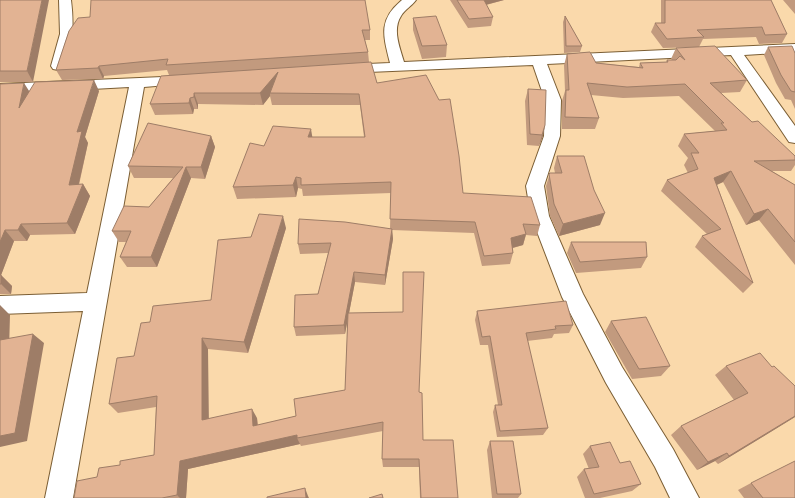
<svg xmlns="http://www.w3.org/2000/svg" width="795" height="498" viewBox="0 0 795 498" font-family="Helvetica,sans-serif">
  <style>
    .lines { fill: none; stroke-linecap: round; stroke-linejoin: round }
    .street-casing { stroke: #7b5e34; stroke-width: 2 }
    .street { fill: #fff; fill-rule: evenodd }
    .wall { fill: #c29a7e }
    .shaded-wall { fill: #9e7d67 }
    .building { fill: #e2b393; stroke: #9e7d67 }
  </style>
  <rect width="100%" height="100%" fill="#fad9ab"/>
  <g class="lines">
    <g class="street-casing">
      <path id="street" d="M 59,0 L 71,0 C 74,24 73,43 65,66 L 63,69 L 58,70 L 53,69 L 51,66 L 60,34 Z
        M 402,0 L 416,0 C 412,6 405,9 401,16 C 392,30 400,48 404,62 L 795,44 L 795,52 L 744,55 L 795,126 L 795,143 L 789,142 L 731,55 L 547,64 L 561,100 L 560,136 L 544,186 L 549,216 L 583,294 L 622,367 L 673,449 L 699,498 L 670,498 L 655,467 L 606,383 L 562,297 L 531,216 L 526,186 L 544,136 L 545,100 L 533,65 L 345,73 L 340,72 L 338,69 L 340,66 L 345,65 L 390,63 C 383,35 378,20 402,0 Z
        M 186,76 L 191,77 L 193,80 L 191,83 L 144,87 L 73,498 L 45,498 L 83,311 L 0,314 L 0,296 L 87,293 L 129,87 L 0,94 L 0,84 Z"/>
    </g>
    <use href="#street" class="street"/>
  </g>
  <path class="wall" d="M 0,0 L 33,82 L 0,82 Z
    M 450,0 L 504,0 L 486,5 L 493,17 L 491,26 L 468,28 Z
    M 661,0 L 771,0 L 787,34 L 782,43 L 759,44 L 756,37 L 703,39 L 699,47 L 663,48 L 651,32 L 655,23 L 661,23 Z
    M 783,0 L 795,0 L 795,14 Z
    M 565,16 L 582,46 L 580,52 L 564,53 L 563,22 Z
    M 413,18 L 447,45 L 446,57 L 422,59 L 413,30 Z
    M 370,30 L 370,40 L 365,40 L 368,52 L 369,62 L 377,83 L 463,193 L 540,225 L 537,236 L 526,235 L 523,245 L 513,248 L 513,253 L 510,264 L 482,266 L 474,233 L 392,230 L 393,239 L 385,285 L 355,282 L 349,313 L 419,392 L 423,440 L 458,498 L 420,498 L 419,467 L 383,467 L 382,459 L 383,431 L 301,446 L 300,444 L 188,469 L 186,498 L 74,498 L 97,477 L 120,465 L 154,455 L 156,407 L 118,413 L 109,404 L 134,356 L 150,322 L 211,300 L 251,237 L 286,228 L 248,353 L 208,349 L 208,419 L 257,418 L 258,425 L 296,416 L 345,390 L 348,316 L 345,334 L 296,336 L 294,327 L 318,294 L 328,253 L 300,254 L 298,244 L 390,229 L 391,193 L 303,196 L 302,189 L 298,188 L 296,197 L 237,199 L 233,187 L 264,146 L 312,137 L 364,137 L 360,105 L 272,105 L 270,96 L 263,105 L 198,104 L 198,109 L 194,109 L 193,114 L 155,115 L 150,104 L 169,75 L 167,70 L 104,76 L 103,79 L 62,80 L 56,70 L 69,31 Z
    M 768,47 L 795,53 L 795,109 L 791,100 L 785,99 L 776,83 L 764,55 Z
    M 676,48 L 747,80 L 740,92 L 721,93 L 752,122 L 795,156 L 795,165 L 791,171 L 772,171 L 795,185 L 795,265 L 759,220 L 746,225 L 723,182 L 717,185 L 753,283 L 743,293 L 695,247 L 702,236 L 707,234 L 661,191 L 667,180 L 688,173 L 684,165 L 688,158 L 678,146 L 684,134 L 715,131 L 679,96 L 623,98 L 591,95 L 599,118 L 595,129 L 562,129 L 562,101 L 565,91 L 564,65 L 567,54 L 596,63 L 639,67 L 640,63 L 666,62 L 667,60 L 672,60 L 671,59 Z
    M 0,84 L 29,91 L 99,91 L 85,137 L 88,143 L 79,185 L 83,184 L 90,196 L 75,234 L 30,235 L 27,241 L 14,241 L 1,275 L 12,286 L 11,294 L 0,294 Z
    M 528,89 L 543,136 L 539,146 L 527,145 L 525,101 Z
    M 211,136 L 215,147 L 205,179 L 191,178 L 157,267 L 127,267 L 120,257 L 126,242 L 119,242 L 112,231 L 149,207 L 173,178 L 134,178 L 128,166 Z
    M 557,156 L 600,225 L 559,236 L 550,216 L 546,186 L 550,173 L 555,173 L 554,168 Z
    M 571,242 L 647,257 L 641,268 L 576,273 L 567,253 Z
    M 477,311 L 573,325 L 569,333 L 554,334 L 552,338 L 527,341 L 548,428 L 543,435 L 497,437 L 493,412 L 495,405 L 498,405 L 488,345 L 480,345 L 475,320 Z
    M 611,321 L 670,366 L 661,376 L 632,379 L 605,332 Z
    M 726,366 L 772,367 L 795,386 L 795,417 L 718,464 L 715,461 L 697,470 L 671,435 L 681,426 L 734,400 L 715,375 Z
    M 490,441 L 521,494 L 518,498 L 492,498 L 487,450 Z
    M 590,446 L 620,463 L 641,484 L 632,491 L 600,498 L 585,498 L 577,477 L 584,469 L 589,469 L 583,454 Z
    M 751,483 L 795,498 L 744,498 L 738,490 Z"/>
  <path class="shaded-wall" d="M 42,0 L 49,0 L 33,82 L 27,71 Z
    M 482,0 L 504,0 L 481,6 Z
    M 99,66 L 104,76 L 103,79 L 98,68 Z
    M 278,72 L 270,93 L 270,96 L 263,105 L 260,93 Z
    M 94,80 L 99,91 L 85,137 L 88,143 L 76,196 L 69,185 L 77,132 Z
    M 24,83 L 31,94 L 19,108 Z
    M 194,93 L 198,104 L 198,109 L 194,97 Z
    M 190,98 L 194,109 L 193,114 L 189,103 Z
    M 545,125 L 543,136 L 539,146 L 542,135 Z
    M 311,129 L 313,141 L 308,137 Z
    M 211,136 L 215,147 L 205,179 L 201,167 Z
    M 186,167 L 191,178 L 157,267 L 151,257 Z
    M 731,171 L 723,182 L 707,189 L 714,178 Z
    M 296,177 L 298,188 L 296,197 L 293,185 Z
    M 83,184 L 90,196 L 75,234 L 67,223 Z
    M 768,209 L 759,220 L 746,225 L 754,214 Z
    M 605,213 L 600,225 L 559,236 L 563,224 Z
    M 283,216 L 286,228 L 248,353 L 244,342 Z
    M 21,224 L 30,235 L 27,241 L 18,230 Z
    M 392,229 L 393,239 L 385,285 L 385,275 Z
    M 5,230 L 14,241 L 0,278 L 0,242 Z
    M 526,234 L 523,245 L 508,249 L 511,238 Z
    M 354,272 L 355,282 L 345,334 L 344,325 Z
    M 1,275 L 12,286 L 11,294 L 1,284 Z
    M 0,305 L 10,315 L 9,350 L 0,343 Z
    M 33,334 L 44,343 L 27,441 L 0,447 L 0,436 Z
    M 202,338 L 208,349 L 209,429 L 202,420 Z
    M 252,409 L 257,418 L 258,434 L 253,426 Z
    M 795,416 L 795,417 L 718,464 L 729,456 Z
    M 297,435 L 297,438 L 300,444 L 188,469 L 186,498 L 180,498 L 177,495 L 180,461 Z
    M 727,453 L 715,461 L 697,470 L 708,462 Z
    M 305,488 L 308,496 L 309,498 L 306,498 Z"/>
  <path class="building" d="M 0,0 L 42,0 L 27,71 L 0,71 Z
    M 91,0 L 365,0 L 370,30 L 362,30 L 368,52 L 166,65 L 168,59 L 99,66 L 98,68 L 56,70 L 69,31 L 78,18 L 90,17 Z
    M 457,0 L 484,0 L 493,17 L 469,19 Z
    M 665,0 L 771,0 L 787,34 L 765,35 L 762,27 L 697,30 L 704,37 L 667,39 L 655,23 L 665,23 Z
    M 436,16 L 447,45 L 422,46 L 413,18 Z
    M 565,16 L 582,46 L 566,46 Z
    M 715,46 L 747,80 L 710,83 L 752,122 L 758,121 L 795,156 L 795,160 L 754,161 L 795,185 L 795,242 L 768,209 L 754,214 L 731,171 L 714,178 L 753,283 L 702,236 L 721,229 L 667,180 L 698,169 L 691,153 L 699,153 L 684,134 L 727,130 L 721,123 L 724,123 L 685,84 L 627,87 L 587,83 L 599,118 L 565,117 L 566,90 L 569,90 L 567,54 L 590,52 L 596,63 L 643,68 L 640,63 L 668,62 L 667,60 L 676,60 L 680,56 L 685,60 L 676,48 Z
    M 792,46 L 795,53 L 795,92 L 791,91 L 781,75 L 768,47 Z
    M 371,62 L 377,83 L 426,75 L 439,100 L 450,99 L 459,156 L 463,193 L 531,197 L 540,225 L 523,224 L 526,234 L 511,238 L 513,253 L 484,256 L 475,222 L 390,219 L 391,182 L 301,185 L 301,178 L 296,177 L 293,185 L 233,187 L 250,143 L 264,146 L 273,126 L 311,129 L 308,137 L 365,137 L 359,94 L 270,93 L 278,72 L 260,93 L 194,93 L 194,97 L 190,98 L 189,103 L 150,104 L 161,76 Z
    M 94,80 L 77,132 L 82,131 L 69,185 L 83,184 L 67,223 L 21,224 L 18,230 L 5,230 L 0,242 L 0,84 L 24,83 L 19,108 L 35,82 Z
    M 528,89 L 546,90 L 545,125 L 542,135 L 530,134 Z
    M 148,123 L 211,136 L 201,167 L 186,167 L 151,257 L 120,257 L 131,231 L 112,231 L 124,206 L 149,207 L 183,167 L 128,166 Z
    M 557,156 L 584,156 L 594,190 L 605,213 L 563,224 L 554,204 L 549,174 L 550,173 L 562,173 Z
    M 259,214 L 283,216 L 244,342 L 202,338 L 202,420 L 252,409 L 253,426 L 296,416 L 294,399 L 345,390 L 348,313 L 403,312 L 403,272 L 424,272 L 419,392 L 422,393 L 423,440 L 453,440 L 458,498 L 421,498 L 419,459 L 382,459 L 383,422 L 297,438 L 297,435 L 180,461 L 177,495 L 162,498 L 74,498 L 77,481 L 97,477 L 99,468 L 120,465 L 120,461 L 154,455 L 157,396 L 109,404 L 117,358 L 134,356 L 141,323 L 150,322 L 153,306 L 211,300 L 218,240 L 251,237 Z
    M 299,219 L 345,222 L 392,229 L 385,275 L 354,272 L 344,325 L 294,327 L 295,295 L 318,294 L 331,243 L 298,244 Z
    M 571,242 L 646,242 L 647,257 L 580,262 Z
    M 0,275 L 1,275 L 1,284 L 0,284 Z
    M 566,301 L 573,325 L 555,326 L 556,329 L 526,333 L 548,428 L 500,431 L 495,405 L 502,405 L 490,336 L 482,337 L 477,311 Z
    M 646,317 L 670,366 L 639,369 L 611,321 Z
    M 33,334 L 15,433 L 0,436 L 0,340 Z
    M 760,353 L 772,367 L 774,366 L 795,386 L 795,416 L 729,456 L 727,453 L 708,462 L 681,426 L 748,393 L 726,366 Z
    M 490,441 L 513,441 L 521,494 L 497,494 Z
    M 610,442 L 620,463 L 630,461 L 641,484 L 594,494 L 584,469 L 599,467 L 590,446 Z
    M 795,461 L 795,498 L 763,498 L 751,483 Z
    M 305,488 L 306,498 L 267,498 L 267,497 Z
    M 382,494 L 383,498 L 369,498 Z"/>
</svg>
